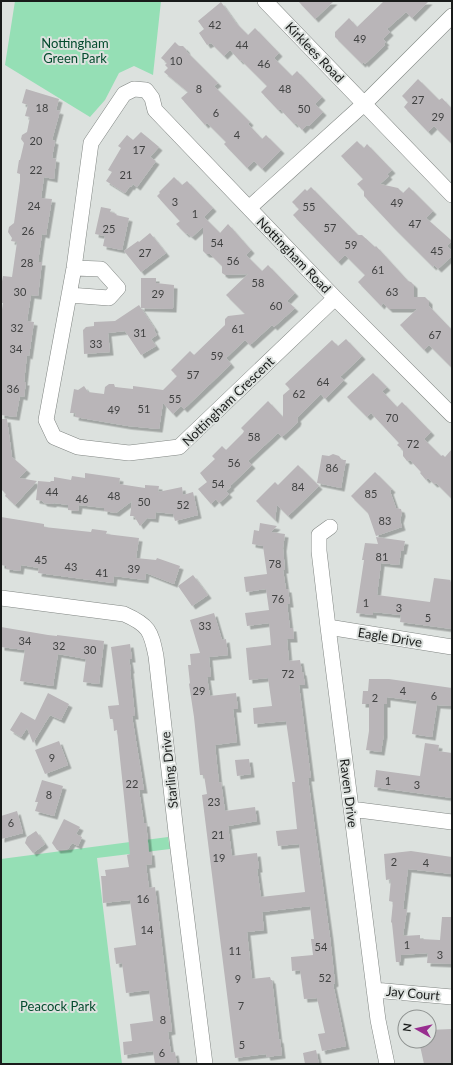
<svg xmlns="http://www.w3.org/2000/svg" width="453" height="1065" viewBox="0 0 453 1065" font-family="Lato,sans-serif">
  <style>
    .green { fill: #95dfb5 }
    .building { fill: #b9b5b8; filter: url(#shadow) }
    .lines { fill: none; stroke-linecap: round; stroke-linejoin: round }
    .minor-casing { stroke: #818683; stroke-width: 16 }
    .minor { stroke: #fff; stroke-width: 15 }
    .labels { text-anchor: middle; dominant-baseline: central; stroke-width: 4; stroke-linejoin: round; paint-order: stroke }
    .number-label { font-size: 11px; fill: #414242 }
    .park-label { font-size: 13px; fill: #044b2e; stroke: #dce1de }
    .street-label { font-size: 13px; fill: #191b1a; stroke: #dce1de }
  </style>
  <defs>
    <filter id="shadow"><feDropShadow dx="3.5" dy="3.5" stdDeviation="0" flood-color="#0004"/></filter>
  </defs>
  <rect width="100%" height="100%" fill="#dce1de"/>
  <path class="green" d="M 15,1 L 161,1 L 153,75 L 134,66 L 119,73 L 105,100 L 90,117 L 5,65 Z
    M 168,837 L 170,849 L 97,858 L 122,1064 L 1,1064 L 1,859 Z"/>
  <path class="building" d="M 298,1 L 334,1 L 315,19 Z
    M 384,1 L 429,1 L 412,18 L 406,12 L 387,29 L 390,32 L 383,39 L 386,42 L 384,43 L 385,45 L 365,64 L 364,62 L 362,64 L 335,37 L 335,32 L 349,18 L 357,27 Z
    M 221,2 L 236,23 L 248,35 L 255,28 L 279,53 L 274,58 L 292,76 L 297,71 L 322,97 L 315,104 L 323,112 L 309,126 L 307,125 L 302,130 L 296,123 L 294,124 L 280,109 L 278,110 L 261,92 L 267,86 L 241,60 L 240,61 L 230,50 L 224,56 L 211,43 L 207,45 L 199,33 L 204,29 L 198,21 Z
    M 175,42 L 179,46 L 183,46 L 186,49 L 187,52 L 218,83 L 214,86 L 250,122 L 248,124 L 262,139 L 266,135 L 281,150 L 262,169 L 254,161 L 247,168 L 224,144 L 226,142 L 207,123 L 205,125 L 181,98 L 188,92 L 164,72 L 168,68 L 165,65 L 167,63 L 161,58 Z
    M 418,79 L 439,100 L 442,98 L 452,109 L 452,144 L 434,126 L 428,132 L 404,107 L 408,102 L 402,96 Z
    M 26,89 L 59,99 L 56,110 L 60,111 L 52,140 L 55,141 L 52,158 L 56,159 L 54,179 L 44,177 L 41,198 L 52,199 L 46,235 L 42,234 L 38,262 L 42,262 L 38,296 L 31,295 L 27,321 L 34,322 L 29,356 L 27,355 L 24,382 L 26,382 L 24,397 L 20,396 L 16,417 L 1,415 L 1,316 L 3,303 L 1,303 L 1,287 L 3,276 L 12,277 L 17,242 L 11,241 L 12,238 L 8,232 L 9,227 L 14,223 L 20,181 L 20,174 L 17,173 L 19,160 L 20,160 L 24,143 L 21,139 L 22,135 L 27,132 L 30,117 L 25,116 L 28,105 L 22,103 Z
    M 141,132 L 159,147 L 150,157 L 156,161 L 137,187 L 133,184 L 131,187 L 130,186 L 125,193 L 106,181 L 112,172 L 108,170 L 121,148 L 118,146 L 127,135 L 133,140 Z
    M 357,141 L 364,148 L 367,144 L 392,170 L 387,174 L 389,176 L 380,184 L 398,188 L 403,193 L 409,187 L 433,211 L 426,218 L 452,241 L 447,246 L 452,251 L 452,256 L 438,269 L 434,265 L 433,267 L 394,228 L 364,196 L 364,191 L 357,184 L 363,179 L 341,156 Z
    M 174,177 L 182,185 L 187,181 L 213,208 L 204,217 L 220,233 L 228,224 L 251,250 L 246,255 L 262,271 L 268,265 L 295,293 L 287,301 L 295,308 L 274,327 L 272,325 L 250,345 L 245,340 L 226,358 L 231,364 L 184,409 L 181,406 L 173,414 L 163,403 L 159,429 L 128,426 L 75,417 L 76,413 L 70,413 L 74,389 L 78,390 L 84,386 L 88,392 L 104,394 L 105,387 L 109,384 L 114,384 L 115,387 L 133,389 L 133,386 L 163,390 L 177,376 L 171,370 L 190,351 L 194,355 L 225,325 L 225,319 L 228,316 L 245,314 L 226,295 L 248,274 L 225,275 L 222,273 L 222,266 L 210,254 L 206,254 L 203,251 L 203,227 L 192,237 L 187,233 L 186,234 L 176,224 L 180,221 L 177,218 L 157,196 L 160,193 L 159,192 Z
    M 311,187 L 358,235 L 362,235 L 375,247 L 376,246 L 408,281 L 411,282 L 414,285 L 414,297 L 425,297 L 429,301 L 429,306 L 452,330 L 452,368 L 429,345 L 424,350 L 400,325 L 417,309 L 389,309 L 383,303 L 381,306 L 358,282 L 365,275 L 345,255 L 338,262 L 293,215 L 299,209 L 292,202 L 305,189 L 307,191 Z
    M 101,207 L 111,209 L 110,212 L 117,214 L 116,215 L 129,218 L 122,250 L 103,246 L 105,236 L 95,234 Z
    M 150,233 L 166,253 L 141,272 L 124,251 L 138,241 L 139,242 Z
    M 141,278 L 156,278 L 156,283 L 174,285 L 173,309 L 141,308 Z
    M 139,305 L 155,329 L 154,330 L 157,335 L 151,339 L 156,346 L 141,355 L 125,331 L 108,333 L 110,352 L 84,354 L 83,330 L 86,327 L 94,326 L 94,322 L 115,321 Z
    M 346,339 L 362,356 L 340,377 L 344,380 L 325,399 L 321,394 L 297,418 L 298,420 L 297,423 L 282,437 L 278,433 L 248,461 L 252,465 L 230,486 L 231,487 L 226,491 L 229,494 L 219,503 L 216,499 L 211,504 L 198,489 L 207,482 L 200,473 L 215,459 L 212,456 L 222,446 L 226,450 L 243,433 L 244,431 L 241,428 L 268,401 L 283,417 L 283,395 L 290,389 L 285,384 L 332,340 L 338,346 Z
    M 373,373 L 387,387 L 382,391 L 397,407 L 402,402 L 431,432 L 424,439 L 441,456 L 443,455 L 445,457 L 452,449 L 452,499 L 436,483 L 434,484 L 428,478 L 426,480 L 420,473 L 421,472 L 410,460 L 407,461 L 403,456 L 403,450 L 397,445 L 399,443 L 371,413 L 367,417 L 347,397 Z
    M 1,419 L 7,419 L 12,457 L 27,470 L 19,478 L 37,481 L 15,505 L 5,496 L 6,494 L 1,489 Z
    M 333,454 L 339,456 L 342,460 L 346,460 L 341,488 L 317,483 L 322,455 L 329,456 Z
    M 298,465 L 319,486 L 288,516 L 277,505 L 275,520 L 256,501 L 275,482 L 278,485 Z
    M 375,472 L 392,489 L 390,491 L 396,508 L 401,509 L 402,513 L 400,520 L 402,527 L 376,536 L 368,513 L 351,496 Z
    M 85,473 L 120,478 L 119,484 L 145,488 L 145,485 L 159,486 L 158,492 L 182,487 L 183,495 L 193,492 L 198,515 L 175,521 L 173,514 L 156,512 L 155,519 L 147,518 L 140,526 L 134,516 L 130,516 L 132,501 L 116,513 L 104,511 L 104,508 L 79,505 L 78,511 L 68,510 L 68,505 L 54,503 L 52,504 L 44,503 L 42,501 L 36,500 L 38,481 L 50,482 L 51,481 L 54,481 L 54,477 L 71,480 L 72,476 L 85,478 Z
    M 1,517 L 44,524 L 44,527 L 91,532 L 92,529 L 107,531 L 106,534 L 139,538 L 136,558 L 156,560 L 157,558 L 180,566 L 174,584 L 146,573 L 145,580 L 114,576 L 113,583 L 38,573 L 39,568 L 21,565 L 20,571 L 6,569 L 6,566 L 1,565 Z
    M 260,523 L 277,526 L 271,532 L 285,534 L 283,548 L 285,570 L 283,570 L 286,589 L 288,589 L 290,604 L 287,604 L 290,628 L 293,628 L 294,639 L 287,639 L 289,661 L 300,660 L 302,672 L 303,672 L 305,685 L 299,685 L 311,778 L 308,778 L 330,937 L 335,983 L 333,984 L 346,1046 L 322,1051 L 318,1034 L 325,1033 L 317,998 L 304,999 L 300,970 L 292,971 L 291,957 L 313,955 L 311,939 L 314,939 L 310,906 L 262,912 L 264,930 L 247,932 L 252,979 L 270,977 L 271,980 L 272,980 L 279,1040 L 280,1039 L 282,1055 L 267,1057 L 266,1054 L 235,1058 L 202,795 L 207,794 L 204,775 L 200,775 L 194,717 L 189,684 L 190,683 L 188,665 L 191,665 L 190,654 L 200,653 L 190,620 L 214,613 L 222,640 L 226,639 L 228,655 L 209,657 L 211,677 L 207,677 L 210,696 L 236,693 L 238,709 L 233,709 L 237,742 L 215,745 L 219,783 L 221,782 L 225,811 L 255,807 L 257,821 L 228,826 L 232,856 L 257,853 L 259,869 L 257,869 L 261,897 L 305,892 L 299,844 L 278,846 L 276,831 L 297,829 L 292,782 L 295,782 L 286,721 L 254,724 L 253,708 L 272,706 L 268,678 L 249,680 L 246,648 L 271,645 L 269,623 L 247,626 L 245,613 L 269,610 L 266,589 L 246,592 L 244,577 L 267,574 L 263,546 L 252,544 L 254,530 L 259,531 Z
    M 376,537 L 405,541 L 403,551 L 401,551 L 399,565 L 381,563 L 377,595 L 430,602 L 434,578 L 451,580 L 450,581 L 452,582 L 452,629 L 400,622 L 401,615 L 373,612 L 373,615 L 356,613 L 364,560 L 362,560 L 365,543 L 378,544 Z
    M 193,575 L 208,595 L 192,606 L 178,586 Z
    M 1,627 L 48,635 L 57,636 L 57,635 L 104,641 L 99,684 L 83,682 L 86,659 L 58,654 L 53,686 L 20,681 L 25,650 L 1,647 Z
    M 130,644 L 132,659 L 129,659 L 131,670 L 130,670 L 135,716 L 132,716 L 144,790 L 139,790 L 144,823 L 146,823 L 149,852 L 151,852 L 152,864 L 146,865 L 149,888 L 155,887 L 172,1031 L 168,1032 L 171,1053 L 175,1052 L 177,1064 L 155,1064 L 153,1051 L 124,1055 L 123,1042 L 132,1041 L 130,1024 L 153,1021 L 149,990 L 126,993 L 122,963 L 116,964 L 114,948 L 136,945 L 130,900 L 103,903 L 102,887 L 101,876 L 106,876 L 105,870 L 129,867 L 127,855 L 130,854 L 117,730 L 114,731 L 113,719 L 110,719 L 108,706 L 119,705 L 111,647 Z
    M 369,679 L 389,679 L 452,688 L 452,706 L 437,705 L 432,737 L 412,734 L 417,701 L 387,697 L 387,704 L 384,704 L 384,734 L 381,752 L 366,750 L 369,731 L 369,704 L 362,704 L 363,691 L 368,691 Z
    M 48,693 L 69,704 L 61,720 L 50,715 L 33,743 L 27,728 L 21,737 L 10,730 L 21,712 L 35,720 Z
    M 59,741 L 68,765 L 45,774 L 35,750 Z
    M 425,743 L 439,745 L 438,751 L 452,753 L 452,798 L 374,787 L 376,770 L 420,776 Z
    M 249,759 L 251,774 L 237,776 L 235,760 Z
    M 42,780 L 63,786 L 54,816 L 35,811 L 38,802 L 35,802 Z
    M 17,811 L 23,833 L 1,839 L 1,816 Z
    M 64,819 L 80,827 L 76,834 L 82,837 L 78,846 L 72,843 L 68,849 L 57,850 L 52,843 Z
    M 36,831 L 45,844 L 33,853 L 25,843 L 27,837 Z
    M 411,851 L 452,857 L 452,874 L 408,869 L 403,909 L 407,909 L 403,936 L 420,935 L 420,939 L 440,940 L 442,917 L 452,917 L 452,964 L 427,963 L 428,953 L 401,955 L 400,962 L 396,962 L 392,923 L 391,922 L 393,902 L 389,901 L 391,879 L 386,880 L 384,854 Z
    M 452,1029 L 452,1062 L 441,1063 L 441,1064 L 424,1064 L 419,1041 L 429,1041 L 429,1030 Z
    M 316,1050 L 319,1064 L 305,1064 L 303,1053 Z"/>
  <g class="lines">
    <g class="minor-casing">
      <path id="minor" d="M 265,1 L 452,195
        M 249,208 L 365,103 L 452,16
        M 69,295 L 109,298 L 118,288 L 101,269 L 74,268
        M 335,298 L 179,447 L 129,453 L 78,447 L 54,437 L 46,420 L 74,268 L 91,143 L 124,94 L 134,89 L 146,90 L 152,98 L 155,110 L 335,298 L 452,415
        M 330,527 L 319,535 L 319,551 L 328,627 L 378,1020 L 387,1064
        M 1,598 L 124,614 C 149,625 151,631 156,656 L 177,841 L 205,1064
        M 328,627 L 452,647
        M 351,809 L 452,822
        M 374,990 L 452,997"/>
    </g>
    <use href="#minor" class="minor"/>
  </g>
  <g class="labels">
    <g class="number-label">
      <text x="215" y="24">42</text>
      <text x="360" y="38">49</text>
      <text x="242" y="44">44</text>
      <text x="176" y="60">10</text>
      <text x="264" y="63">46</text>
      <text x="199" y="88">8</text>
      <text x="285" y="88">48</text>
      <text x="418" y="99">27</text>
      <text x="42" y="107">18</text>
      <text x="304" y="108">50</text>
      <text x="216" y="112">6</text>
      <text x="438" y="116">29</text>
      <text x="237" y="134">4</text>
      <text x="36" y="140">20</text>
      <text x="139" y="149">17</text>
      <text x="36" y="169">22</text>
      <text x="126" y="174">21</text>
      <text x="175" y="201">3</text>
      <text x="397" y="202">49</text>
      <text x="34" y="205">24</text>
      <text x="309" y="206">55</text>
      <text x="195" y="213">1</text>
      <text x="415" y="223">47</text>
      <text x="330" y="227">57</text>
      <text x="109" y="228">25</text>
      <text x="28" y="230">26</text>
      <text x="217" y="242">54</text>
      <text x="351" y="244">59</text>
      <text x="437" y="250">45</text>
      <text x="145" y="252">27</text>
      <text x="233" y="260">56</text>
      <text x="27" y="262">28</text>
      <text x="378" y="269">61</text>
      <text x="258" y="282">58</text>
      <text x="20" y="291">30</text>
      <text x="392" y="291">63</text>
      <text x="158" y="293">29</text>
      <text x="276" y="305">60</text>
      <text x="17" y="327">32</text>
      <text x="238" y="328">61</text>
      <text x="140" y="332">31</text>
      <text x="435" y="334">67</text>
      <text x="96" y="343">33</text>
      <text x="16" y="348">34</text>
      <text x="217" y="355">59</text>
      <text x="193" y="374">57</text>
      <text x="323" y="381">64</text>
      <text x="13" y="388">36</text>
      <text x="299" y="393">62</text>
      <text x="175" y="398">55</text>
      <text x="144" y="408">51</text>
      <text x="114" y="409">49</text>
      <text x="392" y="417">70</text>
      <text x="254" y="436">58</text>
      <text x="413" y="443">72</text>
      <text x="234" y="462">56</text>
      <text x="332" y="467">86</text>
      <text x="218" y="483">54</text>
      <text x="298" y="486">84</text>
      <text x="52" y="491">44</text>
      <text x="371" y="493">85</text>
      <text x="114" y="495">48</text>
      <text x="82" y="498">46</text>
      <text x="144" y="501">50</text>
      <text x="183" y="504">52</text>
      <text x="385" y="520">83</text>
      <text x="382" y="556">81</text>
      <text x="41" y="559">45</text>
      <text x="275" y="563">78</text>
      <text x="71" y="566">43</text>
      <text x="134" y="568">39</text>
      <text x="102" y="572">41</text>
      <text x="278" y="598">76</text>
      <text x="366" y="602">1</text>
      <text x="399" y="607">3</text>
      <text x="428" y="617">5</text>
      <text x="205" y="625">33</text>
      <text x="25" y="640">34</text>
      <text x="59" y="645">32</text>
      <text x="90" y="649">30</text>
      <text x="288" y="673">72</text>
      <text x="199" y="690">29</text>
      <text x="403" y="690">4</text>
      <text x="434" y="695">6</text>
      <text x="375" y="697">2</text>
      <text x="52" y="757">9</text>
      <text x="388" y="780">1</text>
      <text x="132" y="783">22</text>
      <text x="417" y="784">3</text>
      <text x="49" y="794">8</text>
      <text x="214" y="801">23</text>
      <text x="11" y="822">6</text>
      <text x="218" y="834">21</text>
      <text x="219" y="857">19</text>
      <text x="394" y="861">2</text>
      <text x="426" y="862">4</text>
      <text x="143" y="898">16</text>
      <text x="147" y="929">14</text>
      <text x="407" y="944">1</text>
      <text x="321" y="946">54</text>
      <text x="235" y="950">11</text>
      <text x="440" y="954">3</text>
      <text x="325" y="977">52</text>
      <text x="238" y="978">9</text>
      <text x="241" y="1005">7</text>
      <text x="163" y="1019">8</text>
      <text x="242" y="1044">5</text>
      <text x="162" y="1052">6</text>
    </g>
    <g class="park-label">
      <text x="75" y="43">Nottingham<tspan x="75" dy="15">Green Park</tspan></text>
      <text x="58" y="1006">Peacock Park</text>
    </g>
    <g class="street-label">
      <text transform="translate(315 52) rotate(46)">Kirklees Road</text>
      <text transform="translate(294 255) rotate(46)">Nottingham Road</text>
      <text transform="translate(228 401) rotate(-44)">Nottingham Crescent</text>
      <text transform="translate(390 637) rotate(9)">Eagle Drive</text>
      <text transform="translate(169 770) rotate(-96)">Starling Drive</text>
      <text transform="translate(349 793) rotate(83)">Raven Drive</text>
      <text transform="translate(413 993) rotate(5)">Jay Court</text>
    </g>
  </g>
  <rect width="453" height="1065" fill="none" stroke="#191b1a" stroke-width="4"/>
  <g transform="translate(417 1029) rotate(278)"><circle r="19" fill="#dce1de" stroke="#8e9290"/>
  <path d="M0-3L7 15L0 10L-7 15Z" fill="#982d8f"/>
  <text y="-6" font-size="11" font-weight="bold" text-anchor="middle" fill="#191b1a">N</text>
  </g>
</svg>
